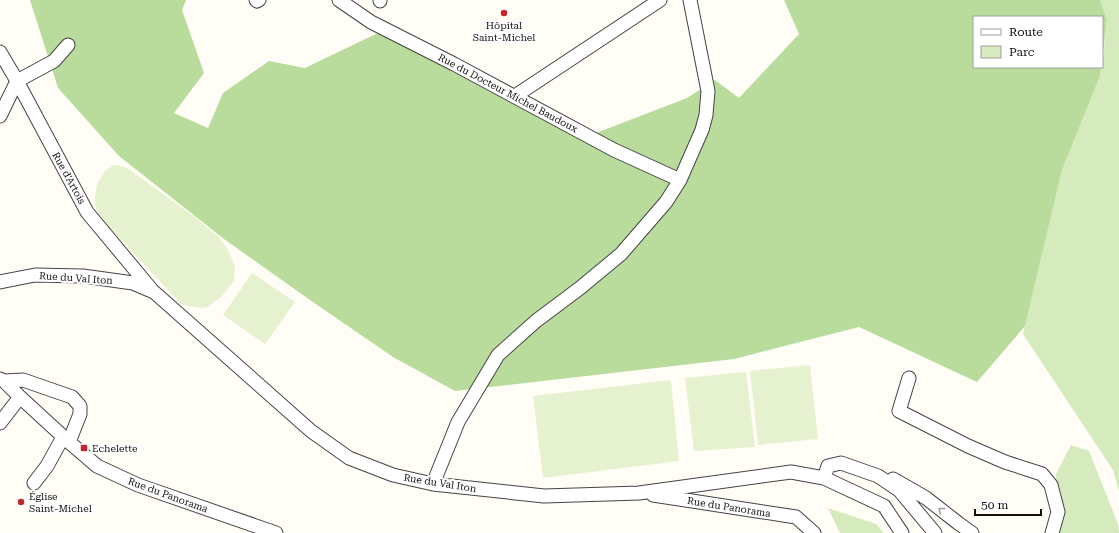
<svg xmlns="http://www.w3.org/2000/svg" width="1119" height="533" viewBox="0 0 1119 533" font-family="'Roboto Serif',serif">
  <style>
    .green { fill: #d5ebbd }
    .forest { fill: #b9dc9c }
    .pitch { fill: #e6f2cf }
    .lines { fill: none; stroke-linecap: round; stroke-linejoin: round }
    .minor-casing { stroke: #444; stroke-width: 15 }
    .minor { stroke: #fff; stroke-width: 13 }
    .oneway { stroke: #a0a0a0 }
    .poi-dot { fill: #c4262e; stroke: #fff; stroke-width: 1.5 }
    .labels { text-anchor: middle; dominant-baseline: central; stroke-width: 4; stroke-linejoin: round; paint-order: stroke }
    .poi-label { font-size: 10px; fill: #111; stroke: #fff; text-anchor: start }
    .street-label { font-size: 10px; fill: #111; stroke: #fff }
  </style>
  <rect width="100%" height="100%" fill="#fffdf5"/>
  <path class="green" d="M 1100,0 L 1119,0 L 1119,491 L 1113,470 L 1023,334 L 1062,170 L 1100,76 L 1101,67 L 1102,67 L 1107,20 Z
    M 1071,445 L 1089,451 L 1118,524 L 1119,533 L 1056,533 L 1056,474 Z
    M 828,508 L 876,524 L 884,533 L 840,533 Z"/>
  <path class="forest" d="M 30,0 L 186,0 L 182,10 L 204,73 L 174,113 L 208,128 L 223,93 L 269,61 L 305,68 L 380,32 L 591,135 L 687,98 L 715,80 L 739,98 L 799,34 L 784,0 L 1100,0 L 1107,20 L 1102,60 L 1102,17 L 974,17 L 974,67 L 1101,67 L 1100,76 L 1062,170 L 1025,326 L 977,382 L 859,327 L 734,359 L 455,391 L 393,357 L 310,300 L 224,239 L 119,156 L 58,88 Z"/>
  <path class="pitch" d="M 114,165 L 126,167 L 196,218 L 219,237 L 228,250 L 235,266 L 234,281 L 222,296 L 208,307 L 202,308 L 182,305 L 110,228 L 96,209 L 95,197 L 97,184 L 105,171 Z
    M 252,273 L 295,302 L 265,344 L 223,315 Z
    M 810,365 L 818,439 L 758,445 L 750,371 Z
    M 746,372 L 755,447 L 694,451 L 685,378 Z
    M 671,380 L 679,461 L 543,478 L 533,396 Z"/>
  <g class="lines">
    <g class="minor-casing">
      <path id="minor" d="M 256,0 L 257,1 L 259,0
        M 339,0 L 371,22 L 454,64 L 614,150 L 680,180
        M 380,0 L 380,1
        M 0,52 L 17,81 L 87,212 L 151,289
        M 515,96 L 660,0
        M 0,116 L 17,81 L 54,61 L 68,45
        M 0,282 L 35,275 L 83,276 L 133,283 L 154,292 L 311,431 L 349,458 L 393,475 L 433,484 L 544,496 L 639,493 L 791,472 L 824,478 L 884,506 L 902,533
        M 909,378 L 899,411 L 968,446 L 1005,462 L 1042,474 L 1051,485 L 1058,512 L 1052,533
        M 0,379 L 4,381 L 20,397 L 69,442 L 97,466 L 138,485 L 276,533
        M 4,381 L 23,380 L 72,397 L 80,406 L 80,414 L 69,442
        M 0,423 L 20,397
        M 824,478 L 828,466 L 841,463 L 878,476 L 899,490 L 935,533
        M 893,479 L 926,498 L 958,523 L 972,533
        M 34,483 L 47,466 L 63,437
        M 433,484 L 458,422 L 498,355 L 536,321 L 580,288 L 621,254 L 666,202 L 680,180 L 702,130 L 706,115 L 708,91 L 690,0
        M 653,495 L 796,517 L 814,533"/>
    </g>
    <use href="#minor" class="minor"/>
  </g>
  <defs><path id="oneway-chevron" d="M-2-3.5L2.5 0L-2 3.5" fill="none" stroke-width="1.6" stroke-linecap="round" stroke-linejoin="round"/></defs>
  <use class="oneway" href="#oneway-chevron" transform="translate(941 510) rotate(-141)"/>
  <g class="poi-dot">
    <circle cx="504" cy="13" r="4"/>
    <rect x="80" y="444" width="8" height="8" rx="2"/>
    <circle cx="21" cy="502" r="4"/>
  </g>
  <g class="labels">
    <g class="poi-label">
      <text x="504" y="25" text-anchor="middle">Hôpital<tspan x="504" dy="12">Saint-Michel</tspan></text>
      <text x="92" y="448">Echelette</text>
      <text x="29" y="496">Église<tspan x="29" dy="12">Saint-Michel</tspan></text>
    </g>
    <g class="street-label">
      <text transform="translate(508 93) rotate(28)">Rue du Docteur Michel Baudoux</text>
      <text transform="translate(69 178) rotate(61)">Rue d'Artois</text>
      <text transform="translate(76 278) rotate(4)">Rue du Val Iton</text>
      <text transform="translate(440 483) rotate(9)">Rue du Val Iton</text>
      <text transform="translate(168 495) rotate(20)">Rue du Panorama</text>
      <text transform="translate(729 507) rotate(9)">Rue du Panorama</text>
    </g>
  </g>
  <rect x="973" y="16" width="130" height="52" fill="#ffffff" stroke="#a0a0a0"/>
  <rect x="981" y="29" width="20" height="6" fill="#ffffff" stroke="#a0a0a0"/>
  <text x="1009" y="36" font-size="12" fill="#111111">Route</text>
  <rect x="981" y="46" width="20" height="12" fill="#d5ebbd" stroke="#a0a0a0"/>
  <text x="1009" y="56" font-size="12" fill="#111111">Parc</text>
  <path d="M975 509v6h66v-6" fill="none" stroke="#111111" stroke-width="2"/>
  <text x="981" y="509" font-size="12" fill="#111111" stroke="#ffffff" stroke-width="3" paint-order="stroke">50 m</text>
</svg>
